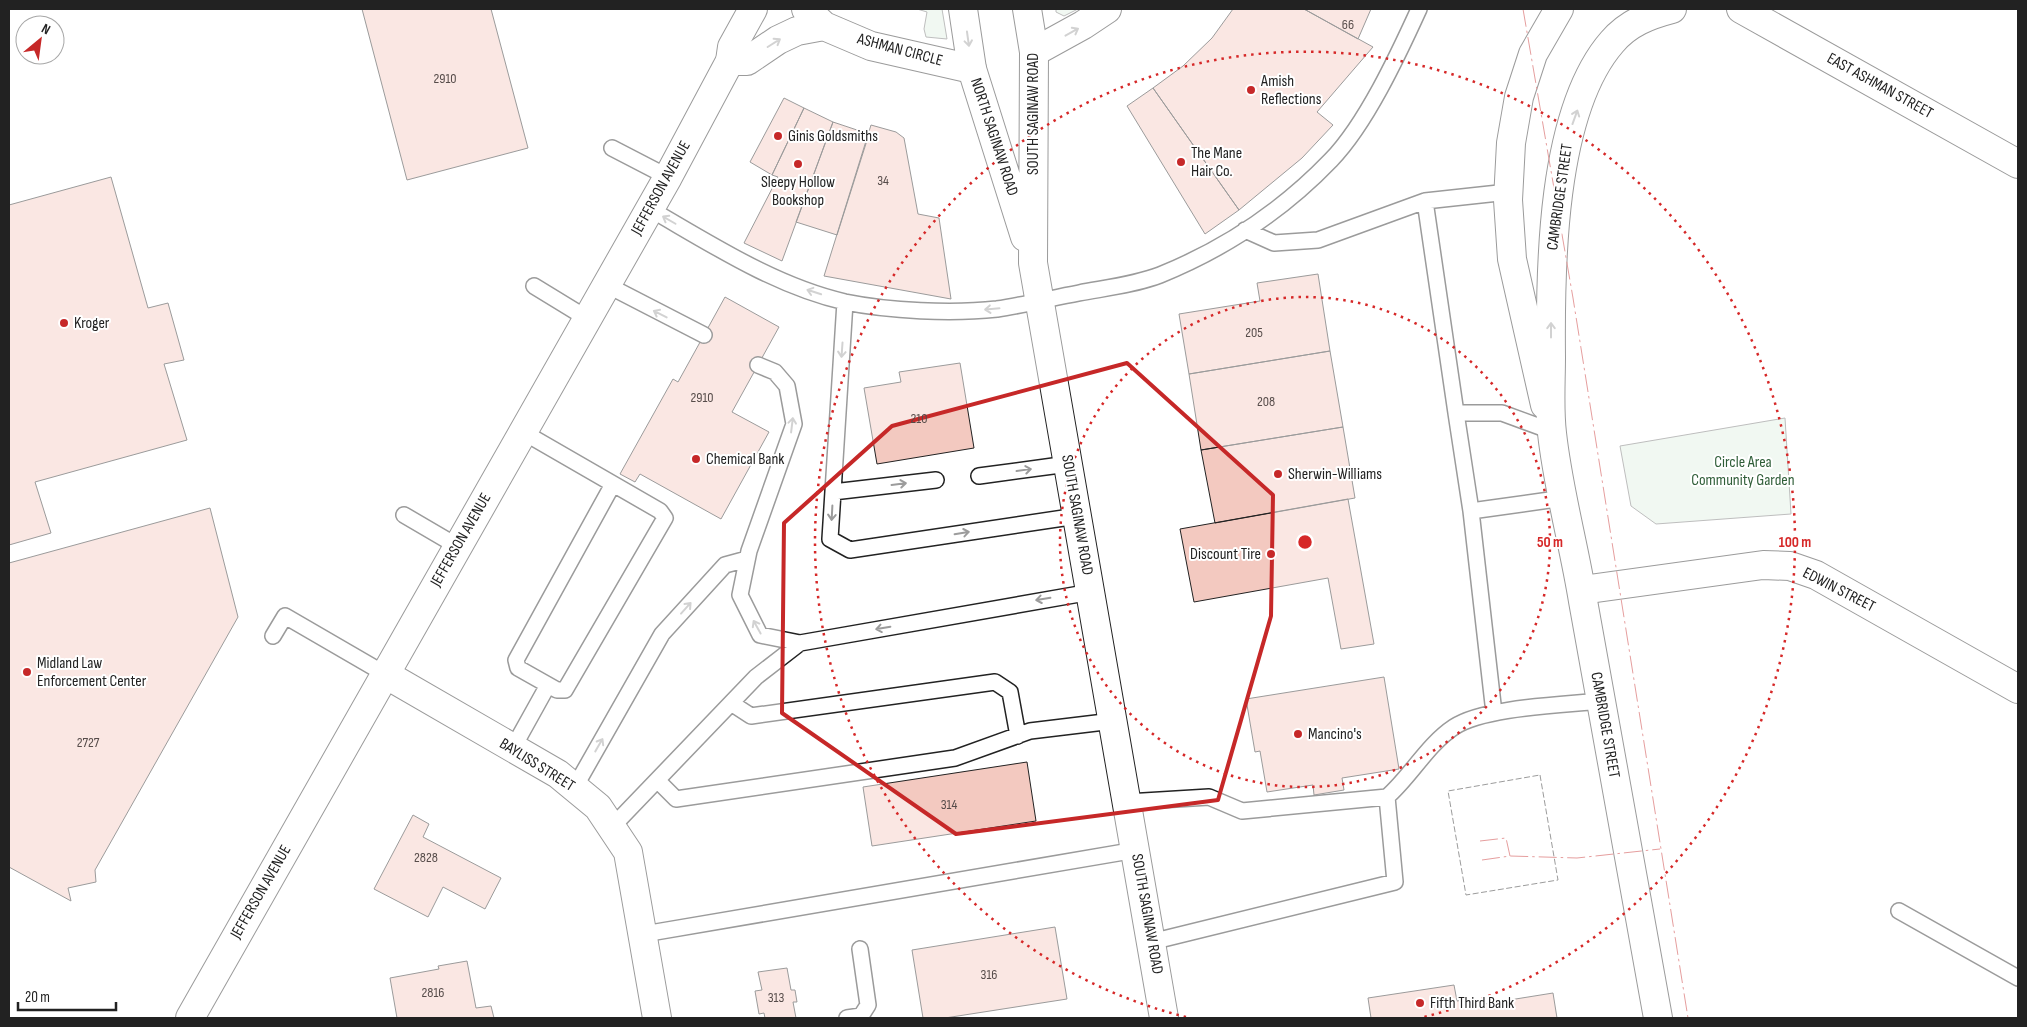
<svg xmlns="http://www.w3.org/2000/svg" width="2027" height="1027" viewBox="0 0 2027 1027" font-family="'Sofia Sans Condensed',sans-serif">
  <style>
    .green { fill: #e0efe3; stroke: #6f6f6f }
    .building { fill: #f3c9c0; stroke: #222 }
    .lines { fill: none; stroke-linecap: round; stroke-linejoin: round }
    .service-casing { stroke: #222; stroke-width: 18 }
    .minor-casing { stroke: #222; stroke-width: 30 }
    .tertiary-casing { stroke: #222; stroke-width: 30 }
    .secondary-casing { stroke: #222; stroke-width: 30 }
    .service { stroke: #fff; stroke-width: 15 }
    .minor { stroke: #fff; stroke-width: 28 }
    .tertiary { stroke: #fff; stroke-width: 28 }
    .secondary { stroke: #fff; stroke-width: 28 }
    .fence { stroke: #222; stroke-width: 1; stroke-dasharray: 6 2.5; stroke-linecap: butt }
    .power { stroke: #c62828; stroke-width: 1; stroke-dasharray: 18 4 2.5 4; stroke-linecap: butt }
    .oneway { stroke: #9c9c9c }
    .marked { fill: none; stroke: #c62828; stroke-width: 4; stroke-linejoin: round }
    .ring { fill: none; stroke: #d62828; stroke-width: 2.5; stroke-dasharray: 2.5 5 }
    .poi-dot { fill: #c62828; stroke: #fff; stroke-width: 2 }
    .labels { text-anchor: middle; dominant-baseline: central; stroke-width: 4; stroke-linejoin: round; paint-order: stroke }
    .number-label { font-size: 14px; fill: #564c4a }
    .street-label { font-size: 16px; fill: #222; stroke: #fff }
    .poi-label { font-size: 16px; fill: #222; stroke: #fff; text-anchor: start }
    .park-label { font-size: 16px; fill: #2f5e38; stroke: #fff }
    .centre { fill: #d62828; stroke: #fff; stroke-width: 2.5 }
    .ring-label { font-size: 15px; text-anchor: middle; font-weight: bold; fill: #d62828; stroke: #fff; stroke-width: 4; stroke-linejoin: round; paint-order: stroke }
  </style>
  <rect width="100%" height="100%" fill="#fff"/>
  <path class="green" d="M 917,9 L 942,9 L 947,39 L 926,37 L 924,29 L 927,12 Z
    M 1056,9 L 1078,9 L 1064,16 L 1056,12 Z
    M 1785,418 L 1791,514 L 1656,524 L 1631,506 L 1620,446 Z"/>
  <path class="building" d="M 362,9 L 491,9 L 528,148 L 407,180 Z
    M 1233,9 L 1304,9 L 1373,47 L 1317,112 L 1333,125 L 1302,158 L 1239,210 L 1153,88 L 1183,66 L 1212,38 Z
    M 1304,9 L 1371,9 L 1358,39 Z
    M 1153,88 L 1239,210 L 1205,234 L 1127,106 Z
    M 784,98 L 804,108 L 772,175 L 750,162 Z
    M 804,108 L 833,122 L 782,261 L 744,243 L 778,177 L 772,175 Z
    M 833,122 L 869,134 L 837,235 L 796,222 Z
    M 871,125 L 896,132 L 904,138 L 918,214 L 939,218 L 951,299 L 824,276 Z
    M 111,177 L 148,308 L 168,303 L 184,360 L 164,364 L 187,440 L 35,482 L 51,533 L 9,545 L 9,205 Z
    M 1318,274 L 1330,351 L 1189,374 L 1179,314 L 1260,301 L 1257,283 Z
    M 725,297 L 779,327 L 732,412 L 769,432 L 721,519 L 640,474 L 635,482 L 620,474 L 673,379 L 678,382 Z
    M 1330,351 L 1343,427 L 1201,450 L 1189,374 Z
    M 960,363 L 974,448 L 877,464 L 864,388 L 901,382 L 899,372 Z
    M 1343,427 L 1355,498 L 1215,523 L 1201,450 Z
    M 1348,499 L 1374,644 L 1341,649 L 1328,578 L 1194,602 L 1180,529 Z
    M 210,508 L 238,617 L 95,870 L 96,882 L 68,888 L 71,901 L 9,867 L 9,563 Z
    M 1384,677 L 1399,769 L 1342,778 L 1344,790 L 1314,795 L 1313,785 L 1267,792 L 1260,751 L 1255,752 L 1246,699 Z
    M 1027,762 L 1036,821 L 872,846 L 863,787 Z
    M 413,815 L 429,824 L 423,837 L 501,878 L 485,909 L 443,887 L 428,917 L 374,889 Z
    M 1055,927 L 1067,999 L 945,1018 L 923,1018 L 912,950 Z
    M 467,961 L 476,1008 L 491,1006 L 494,1018 L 397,1018 L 390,978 L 439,969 L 438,966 Z
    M 787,968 L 791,990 L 795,990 L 797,1002 L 793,1002 L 796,1018 L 765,1018 L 764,1013 L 759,1014 L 755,991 L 762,990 L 758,972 Z
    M 1454,985 L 1457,1001 L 1471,999 L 1472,1006 L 1553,993 L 1557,1018 L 1371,1018 L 1368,998 Z"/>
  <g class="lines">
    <g class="service-casing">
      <path id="service" d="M 612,148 L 668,177
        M 650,209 C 711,244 775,286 845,302 C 889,311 952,314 997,309 C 1024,305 1052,298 1079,293 C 1105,288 1134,285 1160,275 C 1224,249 1283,210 1331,160 C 1366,124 1398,55 1419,9
        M 1245,230 L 1274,243 L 1318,240 L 1425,201
        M 607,285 L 704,335
        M 534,286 L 588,319
        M 845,302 L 830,539 L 850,550 L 1077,516
        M 758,365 L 775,372 L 787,386 L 794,424 L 749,551 L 740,595 L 760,635 L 800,643 L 1091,592
        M 1456,413 L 1425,201 L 1508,192
        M 523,432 L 660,511 L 665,518 L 565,690 L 557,690 L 518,668 L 516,660 L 613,484
        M 979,476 L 1068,464
        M 833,492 L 936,480
        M 1471,511 L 1456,413 L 1502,413 L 1551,431
        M 404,515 L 457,546
        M 273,636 L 285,616 L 385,674
        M 731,703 L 751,716 L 995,682 L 1010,692 L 1018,736
        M 1494,713 L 1471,511 L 1564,498
        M 513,748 L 548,685
        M 657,780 L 676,799 L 955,758 L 1030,731 L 1113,721
        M 575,787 L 662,634 L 725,565 L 747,559
        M 1387,797 C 1411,776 1427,745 1454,727 C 1484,707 1564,705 1601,701
        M 1127,802 L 1209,797 L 1242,811 L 1387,797 L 1395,882 L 1151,942
        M 612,827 L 756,677 L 800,643
        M 1899,911 L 2018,978
        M 644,934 L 1136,850
        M 847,1018 L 861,1016 L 868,1005 L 860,949"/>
    </g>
    <g class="minor-casing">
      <path id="minor" d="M 806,9 L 824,26 L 871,46 L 972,69
        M 1034,52 L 1083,25 L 1107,9
        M 730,61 L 747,61 L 778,40 L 797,31 L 824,26
        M 1545,405 L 1512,259 L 1508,200 L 1511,143 L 1519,97 L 1533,54 L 1559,9
        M 1582,590 L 1763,565 L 1790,566 L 1816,575 L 2018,689
        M 385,674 L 558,774 L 598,807 L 628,852 L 657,1018"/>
    </g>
    <g class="tertiary-casing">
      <path id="tertiary" d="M 1741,9 L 2018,164
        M 190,1018 L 668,177 L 730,61 L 732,47 L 753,9
        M 1658,1018 C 1633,879 1608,740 1583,601 C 1574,545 1558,489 1552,433 C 1549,408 1551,382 1551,357 C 1550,269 1551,112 1612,42 C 1628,23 1649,15 1672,9"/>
    </g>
    <g class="secondary-casing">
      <path id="secondary" d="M 963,9 L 972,69 L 1025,237
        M 1027,9 L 1034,52 L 1033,263 L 1164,1018"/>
    </g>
    <use href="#service" class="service"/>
    <use href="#minor" class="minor"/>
    <use href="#tertiary" class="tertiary"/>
    <use href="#secondary" class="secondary"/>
    <path class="fence" d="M 1540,775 L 1558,880 L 1466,895 L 1448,791 Z"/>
    <path class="power" d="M 1523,9 L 1573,298 L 1688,1018
      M 1480,841 L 1506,838 L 1510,856
      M 1482,860 L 1510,856 L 1577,858 L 1660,849"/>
  </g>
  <defs><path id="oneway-shaft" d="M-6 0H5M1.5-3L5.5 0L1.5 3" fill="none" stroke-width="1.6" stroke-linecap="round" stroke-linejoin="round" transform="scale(1.25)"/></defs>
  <g class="oneway">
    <use href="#oneway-shaft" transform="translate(1072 32) rotate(-29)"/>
    <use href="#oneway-shaft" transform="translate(968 39) rotate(82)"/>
    <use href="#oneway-shaft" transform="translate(774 43) rotate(-32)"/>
    <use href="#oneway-shaft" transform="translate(1575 117) rotate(-70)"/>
    <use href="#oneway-shaft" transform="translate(669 220) rotate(-150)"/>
    <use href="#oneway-shaft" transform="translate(814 292) rotate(-162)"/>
    <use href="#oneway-shaft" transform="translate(992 309) rotate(175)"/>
    <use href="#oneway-shaft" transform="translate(660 314) rotate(-153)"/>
    <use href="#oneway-shaft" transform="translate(1551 330) rotate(-90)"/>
    <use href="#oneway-shaft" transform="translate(842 350) rotate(94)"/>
    <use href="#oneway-shaft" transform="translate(792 425) rotate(-83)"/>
    <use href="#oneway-shaft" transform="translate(1024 470) rotate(-8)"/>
    <use href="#oneway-shaft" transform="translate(899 484) rotate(-7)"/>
    <use href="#oneway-shaft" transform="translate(832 513) rotate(93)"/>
    <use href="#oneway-shaft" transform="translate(962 533) rotate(-9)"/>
    <use href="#oneway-shaft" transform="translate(1043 599) rotate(171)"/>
    <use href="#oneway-shaft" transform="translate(686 608) rotate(-48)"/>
    <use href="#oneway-shaft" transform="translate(757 627) rotate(-119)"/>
    <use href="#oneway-shaft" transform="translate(883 628) rotate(170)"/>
    <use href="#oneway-shaft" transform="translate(599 745) rotate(-60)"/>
  </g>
  <path d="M0 0H2027V1027H0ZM 1127,363 L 1273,495 L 1271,616 L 1218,800 L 956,834 L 782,713 L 784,523 L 892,426 Z" fill="#fff" fill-opacity=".55" fill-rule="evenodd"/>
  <path class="marked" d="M 1127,363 L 1273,495 L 1271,616 L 1218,800 L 956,834 L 782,713 L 784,523 L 892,426 Z"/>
  <g class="ring">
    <circle cx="1305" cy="542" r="245"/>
    <path d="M1186 1017A490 490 0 1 1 1424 1017"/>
  </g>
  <g class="poi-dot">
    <circle cx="1251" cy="90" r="5"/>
    <circle cx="778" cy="136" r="5"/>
    <circle cx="1181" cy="162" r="5"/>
    <circle cx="798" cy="164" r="5"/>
    <circle cx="64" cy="323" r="5"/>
    <circle cx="696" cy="459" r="5"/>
    <circle cx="1278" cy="474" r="5"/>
    <circle cx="1271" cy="554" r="5"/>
    <circle cx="27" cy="672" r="5"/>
    <circle cx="1298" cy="734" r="5"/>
    <circle cx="1420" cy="1003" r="5"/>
  </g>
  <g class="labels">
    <g class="number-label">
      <text x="1348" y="24">66</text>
      <text x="445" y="78">2910</text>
      <text x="883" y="180">34</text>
      <text x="1254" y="332">205</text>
      <text x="702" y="397">2910</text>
      <text x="1266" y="401">208</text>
      <text x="919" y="418">210</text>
      <text x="88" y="742">2727</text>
      <text x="949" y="804">314</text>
      <text x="426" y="857">2828</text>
      <text x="989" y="974">316</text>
      <text x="433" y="992">2816</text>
      <text x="776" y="997">313</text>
    </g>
    <g class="street-label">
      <text transform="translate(900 50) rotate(15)">ASHMAN CIRCLE</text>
      <text transform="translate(1880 86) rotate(29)">EAST ASHMAN STREET</text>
      <text transform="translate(1033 114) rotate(-90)">SOUTH SAGINAW ROAD</text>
      <text transform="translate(994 137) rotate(72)">NORTH SAGINAW ROAD</text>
      <text transform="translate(661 188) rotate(-61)">JEFFERSON AVENUE</text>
      <text transform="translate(1560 197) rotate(-82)">CAMBRIDGE STREET</text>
      <text transform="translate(1077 515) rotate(80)">SOUTH SAGINAW ROAD</text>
      <text transform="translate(461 540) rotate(-60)">JEFFERSON AVENUE</text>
      <text transform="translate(1839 590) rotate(27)">EDWIN STREET</text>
      <text transform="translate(1605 725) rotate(80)">CAMBRIDGE STREET</text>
      <text transform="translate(537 765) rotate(32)">BAYLISS STREET</text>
      <text transform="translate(261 892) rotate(-60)">JEFFERSON AVENUE</text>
      <text transform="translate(1147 914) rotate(80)">SOUTH SAGINAW ROAD</text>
    </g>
    <g class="poi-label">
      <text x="1261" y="81">Amish<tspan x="1261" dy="18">Reflections</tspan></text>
      <text x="788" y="136">Ginis Goldsmiths</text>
      <text x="1191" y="153">The Mane<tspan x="1191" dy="18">Hair Co.</tspan></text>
      <text x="798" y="182" text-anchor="middle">Sleepy Hollow<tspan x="798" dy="18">Bookshop</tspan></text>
      <text x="74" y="323">Kroger</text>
      <text x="706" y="459">Chemical Bank</text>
      <text x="1288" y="474">Sherwin-Williams</text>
      <text x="1261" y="554" text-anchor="end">Discount Tire</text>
      <text x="37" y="663">Midland Law<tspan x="37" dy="18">Enforcement Center</tspan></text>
      <text x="1308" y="734">Mancino's</text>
      <text x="1430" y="1003">Fifth Third Bank</text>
    </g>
    <g class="park-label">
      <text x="1743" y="462">Circle Area<tspan x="1743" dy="18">Community Garden</tspan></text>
    </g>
  </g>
  <circle cx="1305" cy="542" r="8" class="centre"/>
  <g class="ring-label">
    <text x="1550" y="547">50 m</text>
    <text x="1795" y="547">100 m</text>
  </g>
  <rect width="2027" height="1027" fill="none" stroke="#222222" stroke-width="20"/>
  <g transform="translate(40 40) rotate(29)"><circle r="24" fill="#ffffff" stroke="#a7a7a7"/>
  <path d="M0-4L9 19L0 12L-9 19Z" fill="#c62828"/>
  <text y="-8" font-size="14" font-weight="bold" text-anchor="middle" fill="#222222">N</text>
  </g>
  <path d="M18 1002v8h98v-8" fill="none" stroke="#222222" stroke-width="2.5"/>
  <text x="25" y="1002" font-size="15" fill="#222222" stroke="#ffffff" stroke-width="4" paint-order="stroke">20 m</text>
</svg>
